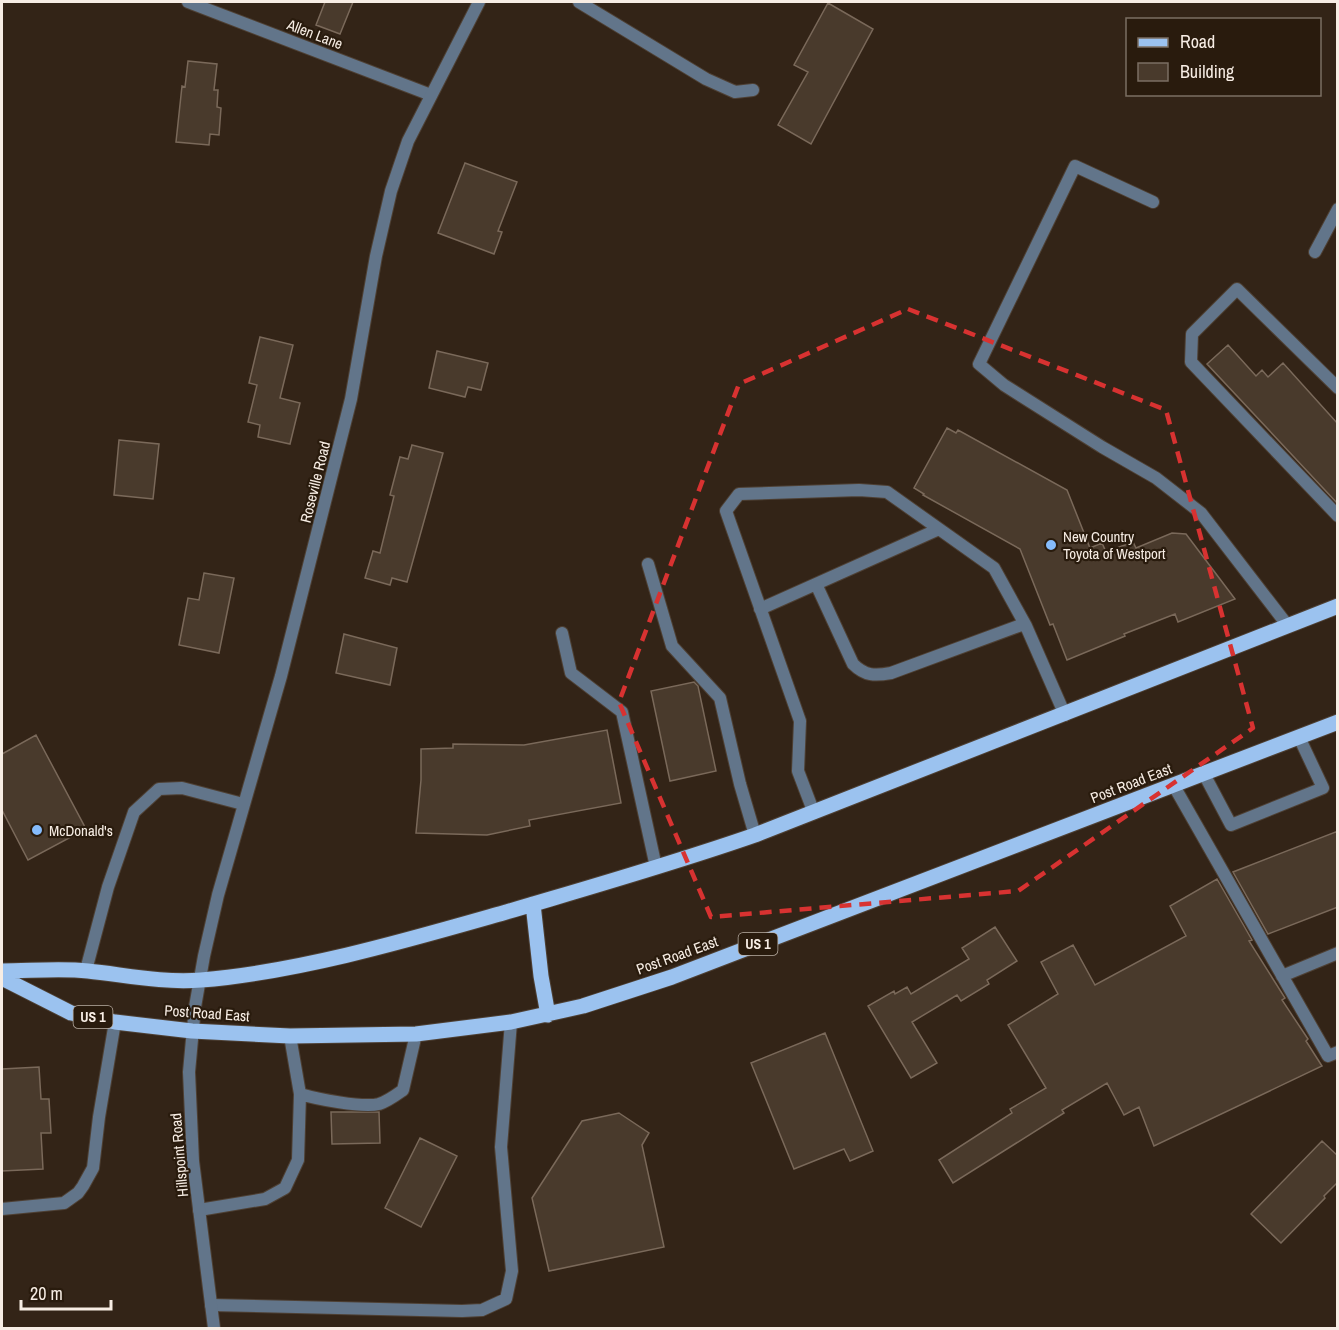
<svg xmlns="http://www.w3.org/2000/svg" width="1339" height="1330" viewBox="0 0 1339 1330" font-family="'Archivo Narrow',sans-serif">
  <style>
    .building { fill: #493a2c; stroke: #7a695a; stroke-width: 1.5 }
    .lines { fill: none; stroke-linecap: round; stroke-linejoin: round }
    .service-casing { stroke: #4e4034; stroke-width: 14 }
    .minor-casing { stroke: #4e4034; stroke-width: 14 }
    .tertiary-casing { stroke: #4e4034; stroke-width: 14 }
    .primary-casing { stroke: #4e4034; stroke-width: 17 }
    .service { stroke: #62758a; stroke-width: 12 }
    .minor { stroke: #62758a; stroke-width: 12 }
    .tertiary { stroke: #62758a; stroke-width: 12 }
    .primary { stroke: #9bc2ef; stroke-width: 15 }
    .marked { fill: none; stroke: #d83231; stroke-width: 4.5; stroke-dasharray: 12 8; stroke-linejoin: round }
    .poi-dot { fill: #85bbfb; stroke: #291b0d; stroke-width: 2 }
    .labels { text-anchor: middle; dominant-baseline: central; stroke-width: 4.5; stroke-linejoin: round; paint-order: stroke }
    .shield { fill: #291b0d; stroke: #b9aea4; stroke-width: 1.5 }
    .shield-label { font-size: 14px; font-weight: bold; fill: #f7ede4 }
    .street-label { font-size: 15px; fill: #f7ede4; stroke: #291b0d }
    .poi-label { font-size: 15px; fill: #f7ede4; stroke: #291b0d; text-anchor: start }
  </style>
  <rect width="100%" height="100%" fill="#332417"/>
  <path class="building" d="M 325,2 L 353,2 L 340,34 L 316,25 Z
    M 828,3 L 873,29 L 811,144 L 778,125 L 808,72 L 794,65 Z
    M 188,61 L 217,64 L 214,90 L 218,90 L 217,107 L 221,108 L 219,135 L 210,134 L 209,145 L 176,142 L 182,86 L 185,87 Z
    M 465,163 L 517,182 L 498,231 L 502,232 L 494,254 L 438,233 Z
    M 260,337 L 293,345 L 280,398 L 300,403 L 290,444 L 258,437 L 260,425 L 248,422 L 257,385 L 249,383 Z
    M 1228,345 L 1256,376 L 1262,370 L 1268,377 L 1283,363 L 1338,424 L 1338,504 L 1207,364 Z
    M 437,351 L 488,363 L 481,390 L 468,387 L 465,397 L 429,388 Z
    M 947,428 L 956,433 L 958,430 L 1067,490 L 1090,548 L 1102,543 L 1106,552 L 1133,542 L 1136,548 L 1172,533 L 1186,534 L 1235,599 L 1178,622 L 1175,614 L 1124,634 L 1125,636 L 1067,660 L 1053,624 L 1050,625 L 1020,549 L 923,495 L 924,494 L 914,488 Z
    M 119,440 L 159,444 L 153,499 L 114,495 Z
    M 412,445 L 443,453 L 407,582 L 392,578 L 390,585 L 365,578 L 373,551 L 380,553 L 394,496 L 390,495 L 400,457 L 408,459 Z
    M 204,573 L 234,578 L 219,653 L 179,645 L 188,598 L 199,600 Z
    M 344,634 L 397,648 L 390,685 L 336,673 Z
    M 694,682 L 698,686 L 716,771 L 670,781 L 651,691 Z
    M 607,730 L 621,803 L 529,820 L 530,826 L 487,835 L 416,833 L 421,780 L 421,749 L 453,748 L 453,744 L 524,745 Z
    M 36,735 L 86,829 L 28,860 L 2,810 L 2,754 Z
    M 1338,831 L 1338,907 L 1268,934 L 1233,872 Z
    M 1217,879 L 1252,940 L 1249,941 L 1285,998 L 1282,1000 L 1308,1039 L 1306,1041 L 1322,1066 L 1154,1146 L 1139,1107 L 1124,1115 L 1107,1083 L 1062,1110 L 1064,1113 L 953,1183 L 939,1160 L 1012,1113 L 1010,1109 L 1046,1088 L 1008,1025 L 1058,994 L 1041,962 L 1073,945 L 1095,985 L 1186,936 L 1170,906 Z
    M 995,927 L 1017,961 L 987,980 L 989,984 L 961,1001 L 957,995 L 912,1022 L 937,1063 L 911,1078 L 868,1006 L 894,991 L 895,994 L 907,987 L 911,994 L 969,959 L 962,948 Z
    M 825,1033 L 873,1151 L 850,1161 L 844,1149 L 794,1169 L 751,1063 Z
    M 39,1067 L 41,1099 L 49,1099 L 51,1133 L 41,1133 L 43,1169 L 2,1171 L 2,1069 Z
    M 331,1112 L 379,1112 L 380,1143 L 332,1144 Z
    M 619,1113 L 649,1133 L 642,1145 L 664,1247 L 549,1271 L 532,1198 L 582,1121 Z
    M 420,1138 L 457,1156 L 421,1227 L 385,1208 Z
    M 1322,1141 L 1338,1156 L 1338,1182 L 1324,1196 L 1325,1198 L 1281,1243 L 1251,1214 Z"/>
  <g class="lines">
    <g class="service-casing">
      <path id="service" d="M 579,2 L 706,79 L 735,92 L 753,90
        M 1153,202 L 1075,166 L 979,364 L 1004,385 L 1102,447 L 1156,478 L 1201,513 L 1288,626
        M 1315,252 L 1338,209
        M 1338,388 L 1237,289 L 1192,334 L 1191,362 L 1338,516
        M 648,564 L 672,646 L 720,698 L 740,784 L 755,835
        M 816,584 L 853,664 C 865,676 875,676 891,673 L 1024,624
        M 760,609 L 939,529
        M 562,633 L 571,673 L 622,712 L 656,867
        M 1204,774 L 1231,825 L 1323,788 L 1299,737
        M 1174,786 L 1328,1056 L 1338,1052
        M 814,813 L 798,771 L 800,721 L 726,511 L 739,494 L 859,490 L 887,492 L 994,568 L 1026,626 L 1065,715
        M 86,970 L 108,887 L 134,812 L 159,789 L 182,788 L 243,804
        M 1282,976 L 1338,953
        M 300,1094 C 317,1099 362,1108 379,1104 C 388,1101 396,1095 403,1090 L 416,1034
        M 2,1209 L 64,1203 L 78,1193 L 83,1186 L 93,1168 L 99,1117 L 115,1022
        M 199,1210 L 265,1199 L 285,1188 L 298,1160 L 300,1094 L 290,1036
        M 211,1305 L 462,1311 L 482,1310 L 506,1299 L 512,1271 L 501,1147 L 511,1022"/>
    </g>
    <g class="minor-casing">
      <path id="minor" d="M 188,2 L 431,95"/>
    </g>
    <g class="tertiary-casing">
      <path id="tertiary" d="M 214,1328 L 193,1161 L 189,1072 L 195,1007 L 204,956 L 218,895 L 281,676 L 351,399 L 376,256 L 391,191 L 408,141 L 479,2"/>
    </g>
    <g class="primary-casing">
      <path id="primary" d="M 533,904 L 541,976 L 548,1015
        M 2,971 C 30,971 60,968 88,971 C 126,975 162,983 201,980 C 299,972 408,940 503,913 C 587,888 672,864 755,835 L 1338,606
        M 2,978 L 71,1013 L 115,1022 L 192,1031 L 290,1036 L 416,1034 L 511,1022 L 583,1006 L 672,977 L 1338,722"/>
    </g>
    <use href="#service" class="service"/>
    <use href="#minor" class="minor"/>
    <use href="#tertiary" class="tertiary"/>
    <use href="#primary" class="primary"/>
  </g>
  <path class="marked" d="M 908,309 L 1166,410 L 1253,728 L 1018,891 L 711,917 L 619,702 L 739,384 Z"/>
  <g class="poi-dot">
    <circle cx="1051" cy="545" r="6"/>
    <circle cx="37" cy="830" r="6"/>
  </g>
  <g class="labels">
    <g class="shield">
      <rect x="738.5" y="933" width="39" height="22" rx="4.5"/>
      <rect x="73.5" y="1006" width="39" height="22" rx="4.5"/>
    </g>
    <g class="shield-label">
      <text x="758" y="944">US 1</text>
      <text x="93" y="1017">US 1</text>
    </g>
    <g class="street-label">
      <text transform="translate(315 34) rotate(21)">Allen Lane</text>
      <text transform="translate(315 482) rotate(-76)">Roseville Road</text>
      <text transform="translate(1131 783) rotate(-21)">Post Road East</text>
      <text transform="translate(677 955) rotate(-20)">Post Road East</text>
      <text transform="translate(207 1013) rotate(4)">Post Road East</text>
      <text transform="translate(179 1155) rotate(-95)">Hillspoint Road</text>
    </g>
    <g class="poi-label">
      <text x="1063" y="536">New Country<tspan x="1063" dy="17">Toyota of Westport</tspan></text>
      <text x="49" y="830">McDonald's</text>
    </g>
  </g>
  <rect width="1339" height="1330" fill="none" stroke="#f7ede4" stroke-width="6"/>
  <rect x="1126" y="18" width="195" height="78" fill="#291b0d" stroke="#7b6f63" stroke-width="1.5"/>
  <rect x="1138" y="38" width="30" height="9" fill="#9bc2ef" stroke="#7b6f63" stroke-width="1.5"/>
  <text x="1180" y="48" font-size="18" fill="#f7ede4">Road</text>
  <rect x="1138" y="63" width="30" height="18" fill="#493a2c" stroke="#7b6f63" stroke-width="1.5"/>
  <text x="1180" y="78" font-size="18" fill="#f7ede4">Building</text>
  <path d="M21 1300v9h90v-9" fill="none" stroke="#f7ede4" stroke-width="3"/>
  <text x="30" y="1300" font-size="18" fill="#f7ede4" stroke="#291b0d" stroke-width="4.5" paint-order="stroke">20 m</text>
</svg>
